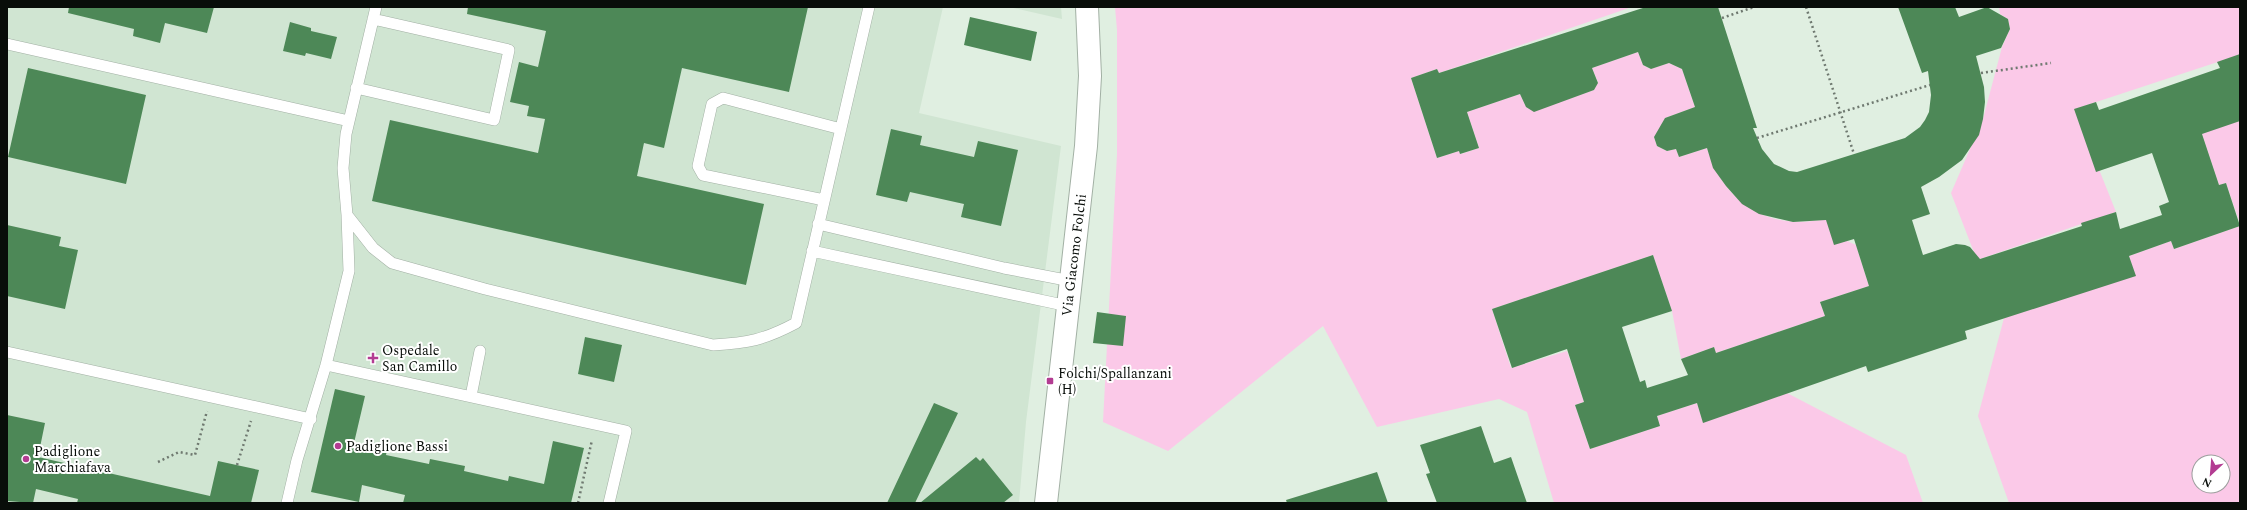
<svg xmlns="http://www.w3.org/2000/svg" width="2247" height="510" viewBox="0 0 2247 510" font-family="Spectral,serif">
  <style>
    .built { fill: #d0e5d2 }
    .green { fill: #fbc9e8; fill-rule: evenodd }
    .building { fill: #4d8857 }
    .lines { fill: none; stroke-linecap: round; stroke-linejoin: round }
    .service-casing { stroke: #a2b0a4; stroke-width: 12 }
    .minor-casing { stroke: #a2b0a4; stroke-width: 24 }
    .path { stroke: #6f7970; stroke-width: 2.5; stroke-dasharray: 2 3; stroke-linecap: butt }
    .service { stroke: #fff; stroke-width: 11 }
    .minor { stroke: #fff; stroke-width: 22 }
    .poi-dot { fill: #b33c92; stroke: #fff; stroke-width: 1.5 }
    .labels { text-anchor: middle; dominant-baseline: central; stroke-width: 4; stroke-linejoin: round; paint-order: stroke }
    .street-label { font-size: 14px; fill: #080d09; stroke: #fff }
    .poi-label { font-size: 14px; fill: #080d09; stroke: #fff; text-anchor: start }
  </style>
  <rect width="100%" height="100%" fill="#e0efe1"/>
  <path class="built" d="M 7,7 L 943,7 L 919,113 L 1061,146 L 1026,422 L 1019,503 L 7,503 Z
    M 1009,7 L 1061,7 L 1062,19 Z"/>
  <path class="green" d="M 1115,7 L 1632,7 L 1439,73 L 1437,69 L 1411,78 L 1437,158 L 1459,151 L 1461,154 L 1479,148 L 1467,112 L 1520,94 L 1526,107 L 1534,111 L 1594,90 L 1598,82 L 1592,68 L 1638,52 L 1643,65 L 1650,69 L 1669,63 L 1682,69 L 1695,107 L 1665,118 L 1667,126 L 1654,137 L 1657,146 L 1667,151 L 1676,149 L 1679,157 L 1707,148 C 1725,204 1768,231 1826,219 L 1847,241 L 1856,245 L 1869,286 L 1820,302 L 1825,316 L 1716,353 L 1714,347 L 1681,359 L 1672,311 L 1653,255 L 1492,309 L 1511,368 L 1567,351 L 1584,402 L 1575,405 L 1590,449 L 1660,426 L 1657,416 L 1697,403 L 1703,422 L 1787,393 L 1906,455 L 1923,503 L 1554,503 L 1527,412 L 1499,399 L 1377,427 L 1323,326 L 1168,451 L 1103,422 L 1117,154 L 1117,30 Z
    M 1999,7 L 2240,7 L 2240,57 L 2239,55 L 2075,109 L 2116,212 L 1977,260 L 1951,193 L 1983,119 L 2002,47 L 2010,29 L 2008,19 L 2000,14 Z
    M 2240,121 L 2240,224 L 2226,183 L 2219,185 L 2198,122 Z
    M 2240,226 L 2240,503 L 2009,503 L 1978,416 L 2004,318 L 2135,275 L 2129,256 L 2171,241 L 2174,249 ZM 2199,462 L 2223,462 L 2223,486 L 2199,486 Z"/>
  <path class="building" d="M 69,7 L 214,7 L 207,33 L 165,23 L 160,43 L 133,36 L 134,29 L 68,13 Z
    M 468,7 L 808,7 L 789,92 L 682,68 L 664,148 L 644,143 L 637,176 L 764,204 L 746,285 L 372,201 L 390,120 L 538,153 L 545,119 L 527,116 L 529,106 L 510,102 L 519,62 L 538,67 L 546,31 L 467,14 Z
    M 1646,7 L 1718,7 L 1757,128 L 1753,128 L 1762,149 L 1774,164 L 1789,171 L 1797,172 L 1905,138 L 1920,127 L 1925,120 L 1929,112 L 1931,95 L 1928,71 L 1922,73 L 1898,7 L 1955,7 L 1959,17 L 1987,7 L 2008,19 L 2010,29 L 2001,48 L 1976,56 L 1984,87 L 1985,102 L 1983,119 L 1979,135 L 1962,160 L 1939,177 L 1921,187 L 1930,214 L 1912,220 L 1923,255 L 1956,244 L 1965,245 L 1970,247 L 1980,259 L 2082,226 L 2081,223 L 2116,212 L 2120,229 L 2162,215 L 2159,206 L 2169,202 L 2152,153 L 2096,172 L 2074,109 L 2096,102 L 2099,110 L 2220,68 L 2217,62 L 2240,54 L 2240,121 L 2202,134 L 2219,185 L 2226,183 L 2240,226 L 2174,249 L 2171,241 L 2129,256 L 2136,276 L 1965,331 L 1967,339 L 1868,372 L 1866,366 L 1703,423 L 1697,403 L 1657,416 L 1660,426 L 1590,449 L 1575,405 L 1584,402 L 1567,349 L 1512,368 L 1492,309 L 1653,255 L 1672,311 L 1622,327 L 1640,382 L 1645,380 L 1647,388 L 1688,375 L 1681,359 L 1714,347 L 1716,353 L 1825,316 L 1820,302 L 1869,286 L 1854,239 L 1834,245 L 1826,220 L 1793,222 L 1759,214 L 1742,204 L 1726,186 L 1713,168 L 1707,148 L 1679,157 L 1676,149 L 1667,151 L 1657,146 L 1654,137 L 1665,118 L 1695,107 L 1682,69 L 1669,63 L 1651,69 L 1643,65 L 1638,52 L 1592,68 L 1598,83 L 1594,90 L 1534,112 L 1526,107 L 1520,94 L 1467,112 L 1479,148 L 1460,154 L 1459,151 L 1437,158 L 1411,78 L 1437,69 L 1439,73 Z
    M 970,17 L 1037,32 L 1031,61 L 964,45 Z
    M 290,22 L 311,28 L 311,31 L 337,37 L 331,59 L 306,53 L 305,56 L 283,51 Z
    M 28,68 L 146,95 L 126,184 L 8,157 Z
    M 891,129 L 922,136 L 920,145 L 974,157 L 978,141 L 1018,150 L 1001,226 L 961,217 L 964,204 L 910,192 L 907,202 L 876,195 Z
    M 7,225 L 61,237 L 59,246 L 78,250 L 65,309 L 7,296 Z
    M 1097,312 L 1126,316 L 1123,346 L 1093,343 Z
    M 585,337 L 622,345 L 614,382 L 578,374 Z
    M 335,389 L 365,396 L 354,443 L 387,450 L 386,455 L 429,464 L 430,459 L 465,466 L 464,471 L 508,481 L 509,476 L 544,484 L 553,441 L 584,448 L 571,503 L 403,503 L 405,495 L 362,485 L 359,502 L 311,492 Z
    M 934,403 L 958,413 L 915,503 L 887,503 Z
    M 7,415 L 45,423 L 38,457 L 210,496 L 218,461 L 259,470 L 251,503 L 77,503 L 78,499 L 36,489 L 33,503 L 7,501 Z
    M 1481,426 L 1494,463 L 1511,457 L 1527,503 L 1437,503 L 1426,474 L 1430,473 L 1420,445 Z
    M 976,457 L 980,461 L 983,458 L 1013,495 L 1003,503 L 920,503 Z
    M 1377,472 L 1388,503 L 1287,503 L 1286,500 Z"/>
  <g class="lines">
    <g class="service-casing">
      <path id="service" d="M 7,44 L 349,121
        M 356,88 L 494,120 L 509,50 L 373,19
        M 824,200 L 703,175 L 698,166 L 712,104 L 723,98 L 841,129
        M 347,215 L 373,248 L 392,263 L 485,289 L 713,345 C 748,343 764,340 796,323 L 869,7
        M 818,224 L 1004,268 L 1071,281
        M 812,251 L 1068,306
        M 7,352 L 311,419
        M 326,365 L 626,431 L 609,503
        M 471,396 L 480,351
        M 287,503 L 297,460 L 326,365 L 349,271 L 347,215 L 343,168 L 346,134 L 376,7"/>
    </g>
    <g class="minor-casing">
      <path id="minor" d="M 1046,503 L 1086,146 L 1090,76 L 1087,7"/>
    </g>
    <path class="path" d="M 1806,7 L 1854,154
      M 1722,18 L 1754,7
      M 1981,73 L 2051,63
      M 1757,138 L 1930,85
      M 158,462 L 179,452 L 195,455 L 207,411
      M 237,465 L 251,421
      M 578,503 L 592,440"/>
    <use href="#service" class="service"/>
    <use href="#minor" class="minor"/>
  </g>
  <g class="poi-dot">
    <path d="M371 352h4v4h4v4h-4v4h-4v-4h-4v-4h4z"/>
    <rect x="1046" y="377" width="8" height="8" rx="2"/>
    <circle cx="338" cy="446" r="4"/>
    <circle cx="26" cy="459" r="4"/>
  </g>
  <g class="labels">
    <g class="street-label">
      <text transform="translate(1074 255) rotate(-83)">Via Giacomo Folchi</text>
    </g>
    <g class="poi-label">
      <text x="382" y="350">Ospedale<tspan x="382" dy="16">San Camillo</tspan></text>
      <text x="1058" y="373">Folchi/Spallanzani<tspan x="1058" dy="16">(H)</tspan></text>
      <text x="346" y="446">Padiglione Bassi</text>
      <text x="34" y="451">Padiglione<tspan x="34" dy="16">Marchiafava</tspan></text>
    </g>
  </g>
  <rect width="2247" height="510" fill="none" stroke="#080d09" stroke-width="16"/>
  <g transform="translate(2211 474) rotate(206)"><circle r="19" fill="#ffffff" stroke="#9c9e9d"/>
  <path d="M0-3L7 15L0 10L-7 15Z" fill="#b33c92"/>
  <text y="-6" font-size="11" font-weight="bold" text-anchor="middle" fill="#080d09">N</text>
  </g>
</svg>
